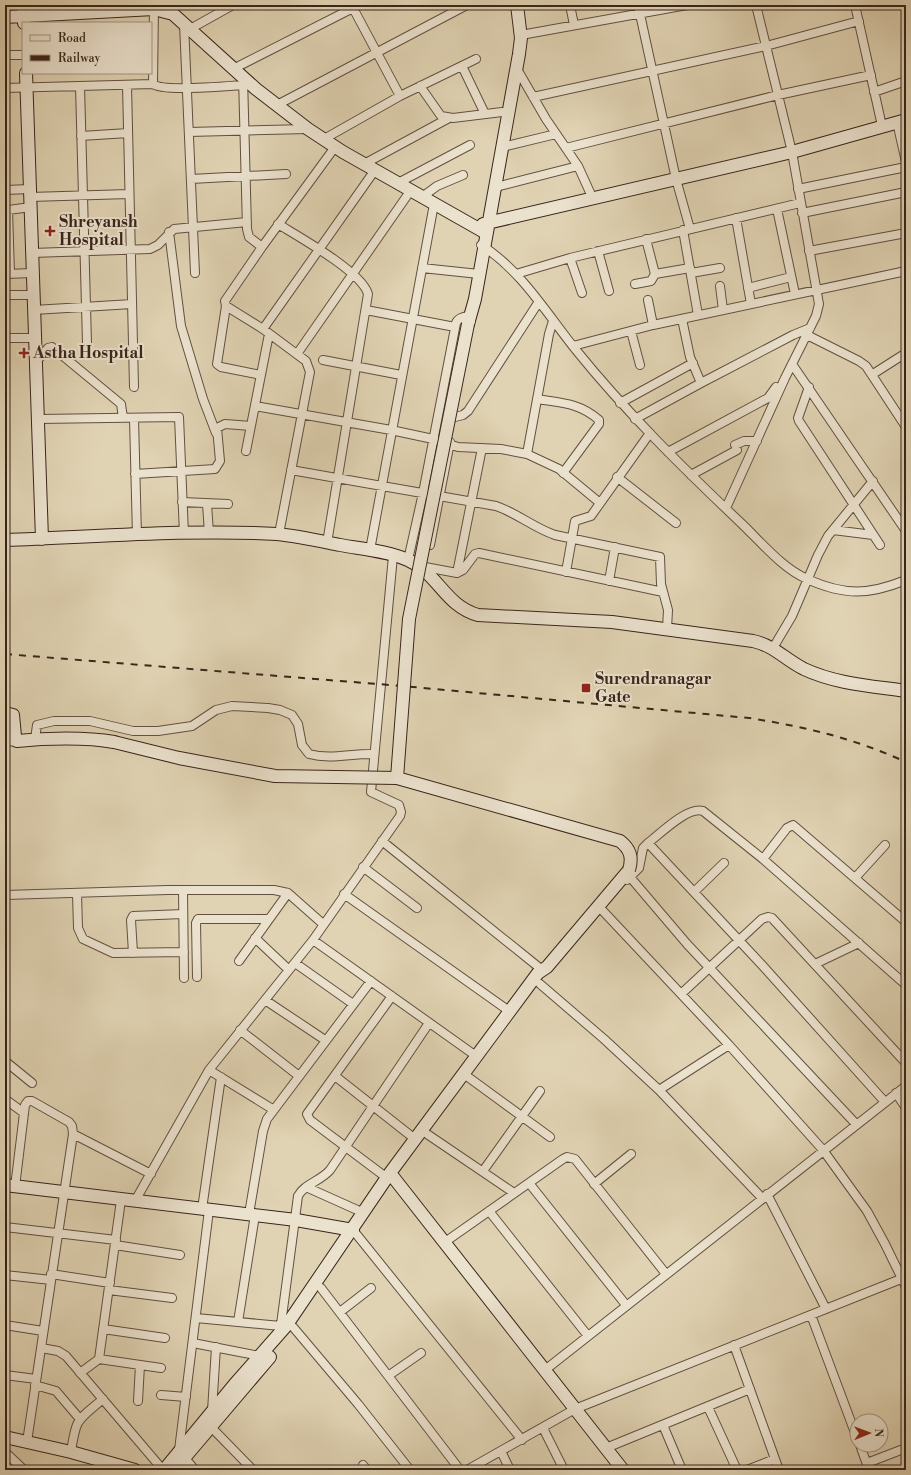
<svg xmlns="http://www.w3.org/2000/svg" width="911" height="1475" viewBox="0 0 911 1475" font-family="'Libre Bodoni',serif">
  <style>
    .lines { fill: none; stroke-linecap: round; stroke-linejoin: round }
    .street-casing { stroke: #635041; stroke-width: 10 }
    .secondary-casing { stroke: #39251b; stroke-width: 14 }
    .street { stroke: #ebe2ce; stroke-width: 8 }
    .secondary { stroke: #ebe2ce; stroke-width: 12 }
    .rail { stroke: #39251b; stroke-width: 2; stroke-dasharray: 7 7; stroke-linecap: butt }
    .secondary-bridge-casing { stroke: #39251b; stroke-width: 14; stroke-linecap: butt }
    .secondary-bridge { stroke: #ebe2ce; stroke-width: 12 }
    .poi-dot { fill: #8f2418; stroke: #ebe2ce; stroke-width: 1.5 }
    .labels { text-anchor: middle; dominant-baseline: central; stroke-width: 4; stroke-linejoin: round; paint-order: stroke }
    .poi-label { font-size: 16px; font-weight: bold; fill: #39251b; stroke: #ebe2ce; text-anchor: start }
  </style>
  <rect width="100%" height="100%" fill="#e0d3b3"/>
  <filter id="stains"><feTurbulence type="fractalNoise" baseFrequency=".005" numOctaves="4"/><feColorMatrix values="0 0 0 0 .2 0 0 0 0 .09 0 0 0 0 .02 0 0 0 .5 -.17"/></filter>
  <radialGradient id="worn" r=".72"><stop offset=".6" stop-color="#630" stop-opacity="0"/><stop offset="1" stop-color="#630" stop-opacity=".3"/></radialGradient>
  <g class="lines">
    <g class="street-casing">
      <path id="street" d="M 570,5 L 574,25
        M 638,5 L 676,179 L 690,229
        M 855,5 L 882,126
        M 154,6 L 153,84 C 162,92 228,86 243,85
        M 353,8 L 400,96
        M 184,24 L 195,273
        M 190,29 L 233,5
        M 521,35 L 687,5
        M 5,55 L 23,55
        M 462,66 L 485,114
        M 233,69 L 359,5
        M 517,69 L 546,119 L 578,166 L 593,199
        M 243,77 L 247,229 L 249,237 L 262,247
        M 127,85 L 134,387
        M 80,86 L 87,343
        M 420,86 L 441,116 L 453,118 L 502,112
        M 5,88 L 153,84
        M 874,92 L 906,81
        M 533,97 L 766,46 L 859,21
        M 277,105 L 467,5
        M 897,122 L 906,162
        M 189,132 L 308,129
        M 81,136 L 128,133
        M 324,139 L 400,96 L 476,59
        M 502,147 L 556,134
        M 566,148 L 778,95 L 871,75
        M 364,164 L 449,118
        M 191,179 L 286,174
        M 398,183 L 470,145
        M 496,187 L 578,166
        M 798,189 L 906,167
        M 5,190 L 30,189
        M 30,197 L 129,194
        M 422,197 L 437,186 L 463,175
        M 777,209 L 795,294
        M 802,213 L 906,192
        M 736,218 L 751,304
        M 278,224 C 299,237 362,272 368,294 L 327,543
        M 683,230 L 698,315
        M 169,232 L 181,326 L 203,399 L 216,433
        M 646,239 L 655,274 L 690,268
        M 481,245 C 521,270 547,314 576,350 C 626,412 683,468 741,523 C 761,542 782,568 807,579 C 845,596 869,595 906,580
        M 598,251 L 609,291
        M 809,251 L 906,233
        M 32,253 L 150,249 L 158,245 L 174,229 L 247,222
        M 570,258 L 582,293
        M 422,268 L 479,274
        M 691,273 L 720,268
        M 6,274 L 33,273
        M 10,274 L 8,210 L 31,207
        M 516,274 L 570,258 L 800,203
        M 635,284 L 651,281 L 655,274
        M 720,286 L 723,310
        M 748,288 L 791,277
        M 5,295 L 34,295
        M 648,300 L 653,325
        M 226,306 L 217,364 L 221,367 L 261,375
        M 34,310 L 132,304
        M 366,310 L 455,327
        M 682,319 L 690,357 L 701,383
        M 263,329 L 375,170
        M 631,331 L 640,365
        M 807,335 L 859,361 L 866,366 L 906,427
        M 5,338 L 35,338
        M 573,346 L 653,325 L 906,271
        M 297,354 L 411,190
        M 323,360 L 401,375
        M 36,362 L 48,348 L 52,347 L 121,404 L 123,418
        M 792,364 L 906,531
        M 873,374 L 906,353
        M 809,387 L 798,418 L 799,421 L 880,545
        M 537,399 C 562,403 580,403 599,420 L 599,424 L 563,473
        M 620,403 L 693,363
        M 255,406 L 391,430 L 433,439 L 458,447 L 501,449 L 527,454 L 559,469 L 600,503
        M 455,417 L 463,415 L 468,411 L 538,303
        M 134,418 L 137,536
        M 38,419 L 179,417 L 184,534
        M 635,419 L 701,383 L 793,335 L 810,328
        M 735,445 L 744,441 L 757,441
        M 246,451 L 269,334
        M 668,452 L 768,398 L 776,387
        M 527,454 L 549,334 L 553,321
        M 291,470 L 496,506 C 517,513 534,528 555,535 L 660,557 L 661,584 L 668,610 L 667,629
        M 135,474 L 215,469 L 220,461 L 217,428 L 225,424 L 251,426
        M 691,475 L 737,450
        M 617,477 L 676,523
        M 182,502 L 228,504
        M 207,504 L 209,533
        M 726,508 L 785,378 L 816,316 L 819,304 L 792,152 L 756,5
        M 833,530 L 873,535
        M 279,534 L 310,372 L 306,361 L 263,329 L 226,306 L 225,301 L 262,247 L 335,147
        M 430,545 L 450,442
        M 370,550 L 434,204
        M 408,560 L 423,493 L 456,323 C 458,318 463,317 469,316 L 471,321
        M 425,567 L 457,573 L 463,570 L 475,554 L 479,553 L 663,592
        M 566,572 L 575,521 L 591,516 L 650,433
        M 457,573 L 482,448
        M 609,581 L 615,547
        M 773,648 L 792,616 L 818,555 L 828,536 L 873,481
        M 35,739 L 37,725 L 54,721 L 90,721 L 133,731 L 158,731 L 192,726 L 216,710 L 232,706 L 268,708 L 280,710 L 292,715 L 298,724 L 302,745 L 309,754 C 331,760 352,753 374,754
        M 5,742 L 17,741
        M 382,841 L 541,969
        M 648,843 L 762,965 L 885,1102
        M 763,859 L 787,828 L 793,825 L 906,922
        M 363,867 L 417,908
        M 630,877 L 687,944 L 856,1124
        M 855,878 L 885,845
        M 627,880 L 639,868 L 643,848 L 648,843 C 661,833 688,806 703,811 L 763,859 L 906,985
        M 183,890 L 184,978
        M 694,892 L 724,863
        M 77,894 L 78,928 L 83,939 L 113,953 L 184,952
        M 344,894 L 509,1011
        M 5,895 L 168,890 L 274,890 L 288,893 L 323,924
        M 602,910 L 729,1045 L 823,1150 L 867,1211 L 885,1244 L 906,1287
        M 255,938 L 289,970
        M 313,940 L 476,1056
        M 133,953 L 131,920 L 133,916 L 183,914
        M 239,961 L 288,893
        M 295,963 L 353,1004
        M 815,964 L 859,943
        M 197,977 L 196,923 L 198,919 L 269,919
        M 540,984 L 604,1039 L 659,1090 L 762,1198
        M 681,994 L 762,919 L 768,917 L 772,918 L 906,1063
        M 265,1000 L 325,1040
        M 240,1030 L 299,1076
        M 5,1061 L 32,1083
        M 209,1070 L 274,1110
        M 335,1076 L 415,1139
        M 468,1077 L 550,1137
        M 659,1090 L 729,1045
        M 896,1093 L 906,1108
        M 5,1099 L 24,1113
        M 73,1134 L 151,1174
        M 427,1134 L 514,1193
        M 483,1171 L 540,1091
        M 387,1178 L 310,1120 L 307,1114 L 392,996
        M 529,1183 L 626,1305
        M 594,1184 L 631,1154
        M 15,1187 L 25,1105 L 28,1101 L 32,1101 L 69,1122 L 72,1126 L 73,1134 L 27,1442
        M 306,1187 L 364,1213
        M 767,1194 L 826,1309
        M 135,1201 L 209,1070 L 313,940 L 400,816 L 401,812 L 399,805 L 371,792 L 393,556
        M 202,1209 L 221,1077
        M 489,1211 L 588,1336
        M 249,1214 L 263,1131 L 267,1119 L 371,981
        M 5,1227 L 116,1240
        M 353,1230 L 522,1440
        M 445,1242 L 563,1159 L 567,1157 L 575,1159 L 666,1274
        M 115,1245 L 180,1255
        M 51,1274 L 110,1283
        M 5,1275 L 51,1280
        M 321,1288 L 460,1470
        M 109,1290 L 172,1298
        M 340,1312 L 371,1288
        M 811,1315 L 857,1438
        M 196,1318 L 281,1326
        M 238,1322 L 255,1215
        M 5,1325 L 43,1331
        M 293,1327 L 358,1404 L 410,1470
        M 103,1329 L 165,1338
        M 280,1332 L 298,1196 C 304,1184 321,1181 330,1170 L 429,1023
        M 193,1343 L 260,1356
        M 734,1345 L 779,1470
        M 41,1348 L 58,1351 L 66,1356 L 163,1470
        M 99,1359 L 161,1368
        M 545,1370 L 906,1086
        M 80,1373 L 99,1359 L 121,1200
        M 5,1375 L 36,1379
        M 388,1376 L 421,1353
        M 35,1385 L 56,1391 L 79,1418
        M 161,1395 L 186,1397
        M 138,1401 L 140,1365
        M 708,1407 L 737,1470
        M 212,1411 L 216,1347
        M 663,1425 L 682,1470
        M 210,1426 L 253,1470
        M 543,1428 L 564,1470
        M 860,1445 L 869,1470
        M 606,1448 L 750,1389
        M 179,1450 L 209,1210
        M 501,1451 L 510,1470
        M 5,1452 L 24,1470
        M 71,1452 C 76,1418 77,1421 103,1399
        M 184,1457 L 195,1470
        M 867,1463 L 906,1448
        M 363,1465 L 367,1470
        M 467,1470 L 575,1409 L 906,1277
        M 747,1470 L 775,1459"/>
    </g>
    <g class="secondary-casing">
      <path id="secondary" d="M 23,5 L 24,23
        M 5,17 L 154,9 L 173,14 L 256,89 L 308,129 L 343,152 L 486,233
        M 26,73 L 42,539
        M 483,224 L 792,152 L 906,120
        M 468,324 L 475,299 L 519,54 L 521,38 L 517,5
        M 5,540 C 95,537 187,529 277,534 C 298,536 320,541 340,545 C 362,549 388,551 408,560 C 438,573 445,606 478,615 L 612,622 L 753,641 C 773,645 786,660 804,669 C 836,684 872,686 906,691
        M 5,713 L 13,715 L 15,736 L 17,741 C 45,738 87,737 114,742
        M 390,1173 L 623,1470
        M 5,1185 L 296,1220 L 353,1230
        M 5,1437 L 71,1452 L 135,1470
        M 164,1470 L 234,1385 L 286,1326 L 390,1173 L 538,973 L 547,967 L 629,870
        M 174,1470 L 270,1357"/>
    </g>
    <use href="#street" class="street"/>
    <use href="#secondary" class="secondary"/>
    <path class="rail" d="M 5,654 L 402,686 L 749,718 C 806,727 853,738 906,762"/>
    <g class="secondary-bridge-casing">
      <path id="secondary-bridge" d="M 468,324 L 409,619 L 397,778 L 620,841 C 630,849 633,857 629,870
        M 114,742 L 179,758 L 275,776 L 397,778"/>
    </g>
    <use href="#secondary-bridge" class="secondary-bridge"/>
  </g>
  <g class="poi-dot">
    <path d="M48 225h4v4h4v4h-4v4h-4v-4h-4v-4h4z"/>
    <path d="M22 347h4v4h4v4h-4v4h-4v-4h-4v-4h4z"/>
    <rect x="581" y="683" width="10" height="10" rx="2"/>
  </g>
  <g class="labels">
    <g class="poi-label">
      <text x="59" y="222">Shreyansh<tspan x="59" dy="18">Hospital</tspan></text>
      <text x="33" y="353">Astha Hospital</text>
      <text x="595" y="679">Surendranagar<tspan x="595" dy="18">Gate</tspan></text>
    </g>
  </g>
  <rect width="911" height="1475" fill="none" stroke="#e0d3b3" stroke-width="20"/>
  <rect x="6" y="6" width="899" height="1463" fill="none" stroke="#39251b" stroke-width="2"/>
  <rect x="10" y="10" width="891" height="1455" fill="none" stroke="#39251b"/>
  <rect x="22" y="22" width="130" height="52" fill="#ebe2ce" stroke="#a49686"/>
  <rect x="30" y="35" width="20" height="6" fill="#ebe2ce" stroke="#a49686"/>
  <text x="58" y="42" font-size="12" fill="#39251b">Road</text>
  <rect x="30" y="55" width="20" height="6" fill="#39251b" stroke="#a49686"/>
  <text x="58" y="62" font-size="12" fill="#39251b">Railway</text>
  <g transform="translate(869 1433) rotate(89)"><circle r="19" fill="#ebe2ce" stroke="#a49686"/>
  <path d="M0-3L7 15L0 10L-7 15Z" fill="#8f2418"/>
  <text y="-6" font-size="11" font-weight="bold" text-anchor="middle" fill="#39251b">N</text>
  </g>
  <rect width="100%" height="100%" filter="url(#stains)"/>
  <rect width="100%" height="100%" fill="url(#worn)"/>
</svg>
